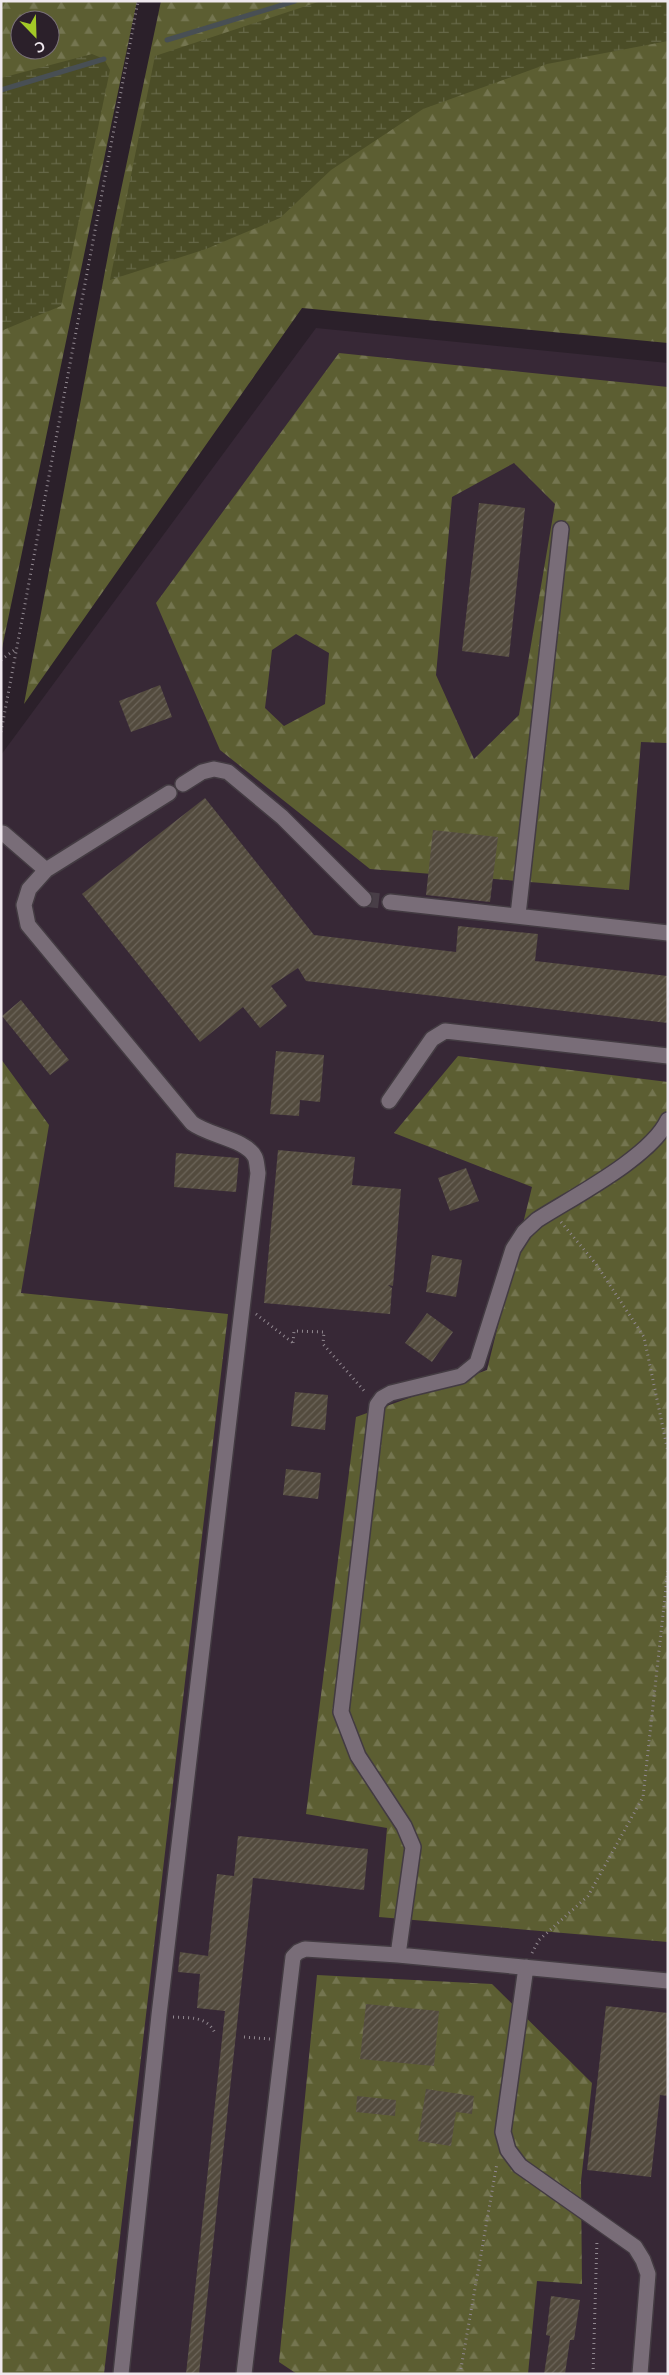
<svg xmlns="http://www.w3.org/2000/svg" width="669" height="2375" viewBox="0 0 669 2375" font-family="'Nunito Sans',sans-serif">
  <style>
    .built { fill: #372836 }
    .forest { fill: url(#forest-firs); fill-rule: evenodd }
    .wetland { fill: url(#wetland-marsh) }
    .lines { fill: none; stroke-linecap: round; stroke-linejoin: round }
    .stream { stroke: #484f54; stroke-width: 5 }
    .building { fill: url(#building-hatch) }
    .minor-tunnel { stroke: #483e47; stroke-width: 15; stroke-dasharray: 15 8; stroke-linecap: butt }
    .minor-casing { stroke: #433b42; stroke-width: 18 }
    .path { stroke: #918890; stroke-width: 3; stroke-dasharray: 1 4; stroke-linecap: butt }
    .minor { stroke: #796d78; stroke-width: 15 }
  </style>
  <defs>
    <pattern id="forest-firs" width="22" height="20" patternUnits="userSpaceOnUse" patternTransform="scale(1.25)"><rect width="22" height="20" fill="#5c5e32"/><path d="M5 1l3.5 6h-7zM16 11l3.5 6h-7z" fill="#747550"/></pattern>
    <pattern id="wetland-marsh" width="20" height="14" patternUnits="userSpaceOnUse" patternTransform="scale(1.25)"><rect width="20" height="14" fill="#4b4d27"/><path d="M1 5h8M5 5V1M11 12h8M15 12V8" fill="none" stroke="#656747"/></pattern>
    <pattern id="building-hatch" width="6" height="6" patternUnits="userSpaceOnUse" patternTransform="scale(1.25)"><rect width="6" height="6" fill="#534b3e"/><path d="M-1 1l2-2M0 6l6-6M5 7l2-2" fill="none" stroke="#6c655a"/></pattern>
  </defs>
  <rect width="100%" height="100%" fill="#2b202a"/>
  <path class="built" d="M 316,328 L 668,363 L 668,2374 L 1,2374 L 1,755 Z"/>
  <path class="forest" d="M 1,1 L 137,1 L 1,653 ZM 20,20 L 50,20 L 50,50 L 20,50 Z
    M 161,1 L 668,1 L 668,343 L 302,308 L 24,704 L 114,223 Z
    M 339,353 L 668,387 L 668,743 L 641,742 L 629,890 L 370,869 L 220,750 L 156,603 ZM 514,463 L 555,504 L 519,715 L 474,759 L 436,675 L 452,497 ZM 296,634 L 329,653 L 325,704 L 284,726 L 265,708 L 272,650 Z
    M 458,1056 L 668,1082 L 668,1942 L 379,1917 L 387,1828 L 306,1814 L 356,1417 L 487,1370 L 532,1187 L 394,1133 Z
    M 1,1059 L 49,1125 L 21,1293 L 228,1314 L 104,2374 L 1,2374 Z
    M 317,1975 L 492,1984 L 592,2083 L 581,2181 L 582,2284 L 537,2281 L 528,2374 L 297,2374 L 279,2362 Z"/>
  <path class="wetland" d="M 321,1 L 668,1 L 668,41 L 547,64 L 423,109 L 331,170 L 280,218 L 206,249 L 110,280 L 155,56 Z
    M 92,54 L 104,59 L 110,70 L 61,306 L 1,331 L 1,78 Z"/>
  <g class="lines">
    <path class="stream" d="M 167,40 L 295,1
      M 1,90 L 104,59"/>
  </g>
  <path class="building" d="M 479,503 L 525,508 L 509,657 L 462,651 Z
    M 160,685 L 172,717 L 131,732 L 119,701 Z
    M 205,798 L 314,935 L 456,952 L 458,926 L 538,934 L 535,961 L 668,976 L 668,1023 L 306,981 L 298,968 L 271,986 L 287,1006 L 260,1028 L 243,1007 L 200,1042 L 82,894 Z
    M 433,830 L 498,837 L 490,902 L 426,895 Z
    M 21,1000 L 69,1060 L 50,1075 L 2,1016 Z
    M 276,1051 L 324,1055 L 320,1102 L 300,1100 L 299,1116 L 270,1114 Z
    M 278,1150 L 355,1157 L 352,1185 L 401,1189 L 393,1286 L 388,1285 L 392,1288 L 390,1314 L 264,1303 Z
    M 176,1153 L 239,1158 L 236,1192 L 174,1187 Z
    M 466,1168 L 479,1201 L 450,1211 L 438,1178 Z
    M 432,1255 L 462,1260 L 456,1297 L 426,1292 Z
    M 427,1313 L 453,1332 L 432,1362 L 405,1343 Z
    M 295,1392 L 328,1395 L 325,1430 L 291,1426 Z
    M 286,1469 L 321,1473 L 318,1499 L 283,1495 Z
    M 238,1836 L 368,1849 L 364,1890 L 253,1878 L 199,2374 L 186,2374 L 225,2011 L 197,2008 L 200,1974 L 178,1972 L 180,1952 L 208,1956 L 217,1874 L 234,1876 Z
    M 366,2004 L 439,2011 L 434,2066 L 360,2059 Z
    M 606,2006 L 668,2013 L 668,2096 L 660,2095 L 651,2177 L 587,2170 Z
    M 426,2089 L 474,2096 L 472,2114 L 456,2112 L 451,2146 L 418,2141 Z
    M 357,2096 L 396,2100 L 395,2116 L 356,2112 Z
    M 551,2296 L 580,2300 L 574,2340 L 570,2340 L 565,2374 L 544,2374 L 550,2336 L 546,2335 Z"/>
  <g class="lines">
    <path class="minor-tunnel" d="M 364,899 L 390,902"/>
    <g class="minor-casing">
      <path id="minor" d="M 183,784 L 202,772 L 214,769 L 228,772 L 282,817 L 364,899
        M 3,833 L 46,870
        M 390,902 L 668,933
        M 518,915 L 561,529
        M 389,1101 L 432,1039 L 445,1031 L 668,1056
        M 398,1955 L 668,1981
        M 526,1967 L 503,2132 L 508,2150 L 520,2166 L 635,2247 L 643,2260 L 648,2274 L 640,2374
        M 121,2374 L 159,2015 L 258,1173 C 257,1168 257,1161 255,1157 C 246,1139 209,1136 192,1123 L 28,925 L 24,905 L 29,889 L 46,870 L 169,793
        M 244,2374 L 293,1957 L 298,1952 L 305,1949 L 398,1955 L 413,1847 L 404,1826 L 358,1756 L 341,1712 L 377,1405 L 382,1398 L 391,1393 L 461,1376 L 477,1363 L 513,1249 L 524,1232 L 537,1220 C 573,1197 651,1157 668,1120"/>
    </g>
    <path class="path" d="M 1,660 L 17,648
      M 1,732 L 138,1
      M 561,1222 L 596,1264 L 644,1337 L 668,1452
      M 256,1314 L 293,1343
      M 293,1343 L 294,1331 L 324,1332 L 323,1344 L 366,1393
      M 532,1953 L 539,1940 L 588,1896 L 643,1797 L 668,1569
      M 173,2017 C 190,2018 207,2016 215,2033
      M 244,2037 L 270,2039
      M 460,2374 L 497,2163
      M 593,2374 L 597,2239"/>
    <use href="#minor" class="minor"/>
  </g>
  <rect width="669" height="2375" fill="none" stroke="#efe8ee" stroke-width="5"/>
  <g transform="translate(35 35) rotate(157)"><circle r="24" fill="#2b202a" stroke="#797078"/>
  <path d="M0-4L9 19L0 12L-9 19Z" fill="#a3c927"/>
  <text y="-8" font-size="14" font-weight="bold" text-anchor="middle" fill="#efe8ee">С</text>
  </g>
</svg>
